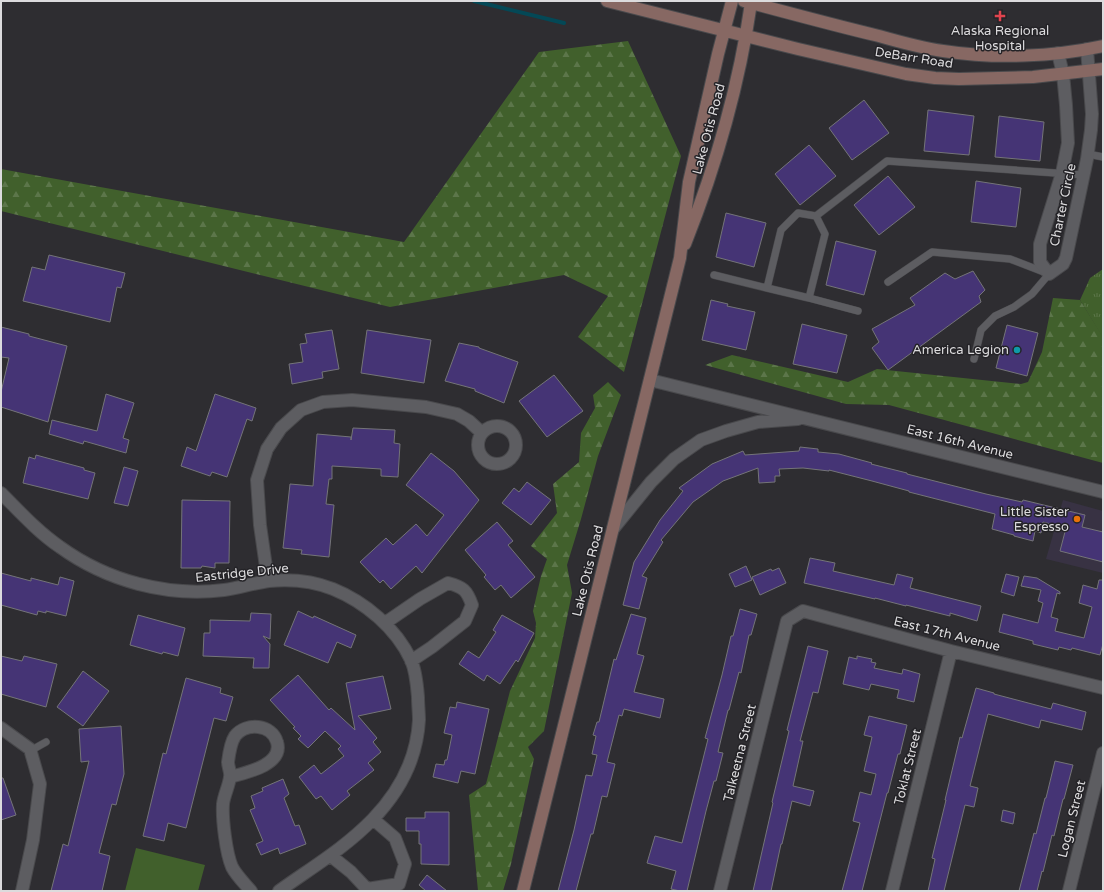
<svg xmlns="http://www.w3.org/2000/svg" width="1104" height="892" viewBox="0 0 1104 892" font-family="'Varela Round',sans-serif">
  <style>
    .commercial { fill: #383243 }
    .grass { fill: url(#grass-tufts) }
    .forest { fill: url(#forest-firs) }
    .park { fill: #41602c }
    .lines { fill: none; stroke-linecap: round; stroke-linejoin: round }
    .stream { stroke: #044856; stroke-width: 4 }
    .building { fill: #453475; stroke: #747478 }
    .lane-casing { stroke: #49494c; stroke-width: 8 }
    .street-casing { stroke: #49494c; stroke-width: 14 }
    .secondary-casing { stroke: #49494c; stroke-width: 14 }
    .lane { stroke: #5d5d61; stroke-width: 7 }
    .street { stroke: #5d5d61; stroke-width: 12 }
    .secondary { stroke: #876863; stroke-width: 12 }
    .health-dot { fill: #e0444e; stroke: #242327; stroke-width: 1.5 }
    .culture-dot { fill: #0f9aa8; stroke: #242327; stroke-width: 1.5 }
    .food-dot { fill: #e8710a; stroke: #242327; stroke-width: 1.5 }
    .labels { text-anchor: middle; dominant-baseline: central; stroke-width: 3; stroke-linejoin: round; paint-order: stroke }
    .poi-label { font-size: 13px; fill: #dcdbdd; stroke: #242327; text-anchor: end }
    .street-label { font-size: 13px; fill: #dcdbdd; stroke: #242327 }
  </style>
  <defs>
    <pattern id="grass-tufts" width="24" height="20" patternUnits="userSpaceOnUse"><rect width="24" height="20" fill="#41602c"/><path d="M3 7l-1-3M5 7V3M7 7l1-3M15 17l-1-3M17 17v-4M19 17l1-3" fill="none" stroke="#5c764a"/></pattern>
    <pattern id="forest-firs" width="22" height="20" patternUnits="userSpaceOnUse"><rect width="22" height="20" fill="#41602c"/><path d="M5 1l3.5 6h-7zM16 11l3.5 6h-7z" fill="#5c764a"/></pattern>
  </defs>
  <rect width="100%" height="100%" fill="#2e2d31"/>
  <path class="commercial" d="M 1063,500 L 1103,511 L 1103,573 L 1046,559 Z"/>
  <path class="grass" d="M 1103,269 L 1103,338 L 1080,300 L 1090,278 Z"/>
  <path class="forest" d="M 628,41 L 681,156 L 624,372 L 578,337 L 608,296 L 564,275 L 390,307 L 1,211 L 1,169 L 404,242 L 539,52 Z
    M 1053,298 L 1080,300 L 1103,337 L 1103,463 L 889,405 L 846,404 L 705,365 L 732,355 L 848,382 L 877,369 L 1021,384 L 1028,382 L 1042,352 Z
    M 608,382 L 621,395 L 598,456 L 581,519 L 567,565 L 572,593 L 544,731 L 528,747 L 534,759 L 511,864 L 503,891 L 478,891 L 469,795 L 486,784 L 510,691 L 535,638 L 536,623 L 533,611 L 541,576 L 547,559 L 531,546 L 557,513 L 553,484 L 579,462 L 581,433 L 595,408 L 593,395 Z"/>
  <path class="park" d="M 136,848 L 205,865 L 198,891 L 125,891 Z"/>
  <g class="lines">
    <path class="stream" d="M 474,1 L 564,23"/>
  </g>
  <path class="building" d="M 864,100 L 889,133 L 852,160 L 829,128 Z
    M 928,110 L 974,116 L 969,155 L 924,151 Z
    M 999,116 L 1044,122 L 1040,161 L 995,157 Z
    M 809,145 L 836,176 L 800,205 L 775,174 Z
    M 888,176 L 915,207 L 879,235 L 854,205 Z
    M 976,181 L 1021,188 L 1016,227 L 971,222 Z
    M 726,213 L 766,223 L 754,267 L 716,257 Z
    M 836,241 L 876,251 L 864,295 L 826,285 Z
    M 49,255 L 125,273 L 121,288 L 117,287 L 110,322 L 23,301 L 32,267 L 45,270 Z
    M 973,271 L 985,290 L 979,296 L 981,302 L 888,370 L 872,348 L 879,342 L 872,329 L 915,305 L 910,298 L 945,273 L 955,279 Z
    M 711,300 L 728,304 L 727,306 L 755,312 L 746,350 L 702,340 Z
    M 802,324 L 847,335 L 837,373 L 793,364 Z
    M 1007,325 L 1038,333 L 1027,376 L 996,368 Z
    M 1,327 L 29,334 L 29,336 L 67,346 L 48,422 L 1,407 L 1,392 L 9,358 L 1,357 Z
    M 332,330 L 339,369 L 322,372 L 323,378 L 292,384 L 289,364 L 303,362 L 300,344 L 307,343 L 305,334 Z
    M 367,330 L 431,340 L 424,383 L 361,373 Z
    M 459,343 L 479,347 L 479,348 L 518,362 L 504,403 L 475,391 L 475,389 L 445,381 Z
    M 554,375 L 583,411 L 547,437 L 519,401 Z
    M 106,394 L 134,403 L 123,438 L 129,440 L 126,453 L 84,441 L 83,444 L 49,434 L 52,420 L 97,431 Z
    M 215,394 L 256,408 L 252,421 L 247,419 L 227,477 L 212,472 L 210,476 L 181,466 L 187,447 L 196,451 Z
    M 353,428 L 395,430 L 394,443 L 400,444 L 398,477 L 381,476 L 381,469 L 332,466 L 332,479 L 329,479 L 326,504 L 334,505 L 329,557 L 301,554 L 302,550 L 283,548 L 290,484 L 313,486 L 317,434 L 351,437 L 351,440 Z
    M 800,447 L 818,449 L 818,452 L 839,454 L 872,463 L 871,464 L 907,473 L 907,474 L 986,494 L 1022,502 L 1023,500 L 1085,515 L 1082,527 L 1103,532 L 1103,562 L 1060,551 L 1066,528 L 1043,522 L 1041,533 L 1035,531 L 1033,541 L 1014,536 L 1014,535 L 992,529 L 995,514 L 909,492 L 909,491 L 872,481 L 829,470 L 829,471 L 803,468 L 779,469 L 780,476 L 775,476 L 775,482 L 759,483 L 758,468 L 723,481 L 693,502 L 661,540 L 663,542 L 642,576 L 647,578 L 639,609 L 623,605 L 634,562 L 660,520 L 683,491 L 679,488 L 712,464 L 743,451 L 745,455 L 799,451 Z
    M 431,453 L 454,471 L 479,500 L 422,573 L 416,566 L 391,589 L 383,580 L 380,583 L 360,562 L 386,538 L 393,545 L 416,524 L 427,536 L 444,515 L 406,485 Z
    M 36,455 L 84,468 L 84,470 L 95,473 L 88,499 L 23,483 L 29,457 L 35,459 Z
    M 124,467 L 138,471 L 128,506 L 114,503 Z
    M 527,482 L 551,500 L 531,525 L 502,503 L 514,488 L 519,492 Z
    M 182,500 L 230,501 L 229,563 L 215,563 L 215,568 L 202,566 L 201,568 L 181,568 Z
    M 497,522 L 513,541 L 508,545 L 535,577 L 511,598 L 501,585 L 495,590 L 484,577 L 486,575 L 465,550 Z
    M 810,558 L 835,563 L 833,571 L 894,585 L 897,574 L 913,578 L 910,588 L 981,606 L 977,621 L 950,613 L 950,616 L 906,605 L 906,606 L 875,598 L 875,599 L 804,583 Z
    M 746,566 L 752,580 L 735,587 L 729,574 Z
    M 779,568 L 786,583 L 760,595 L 752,577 L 771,569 L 772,571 Z
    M 1,573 L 31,581 L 31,578 L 58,585 L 60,577 L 74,581 L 66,616 L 46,611 L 46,613 L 38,611 L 37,615 L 1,605 Z
    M 1006,574 L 1019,577 L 1014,596 L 1001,592 Z
    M 1024,576 L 1037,578 L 1060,592 L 1060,594 L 1057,593 L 1051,617 L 1058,619 L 1055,631 L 1084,638 L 1092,607 L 1079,603 L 1083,585 L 1097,589 L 1099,580 L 1103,580 L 1103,644 L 1100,655 L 1072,648 L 1071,650 L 1059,647 L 1058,650 L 1033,644 L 1033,641 L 999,632 L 1003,614 L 1038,623 L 1043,603 L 1038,601 L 1041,590 L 1021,586 Z
    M 740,609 L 757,614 L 751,635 L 749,635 L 741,673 L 739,672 L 729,710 L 728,710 L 718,752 L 723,753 L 716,781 L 714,781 L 706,811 L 687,891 L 680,891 L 671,889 L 676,871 L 647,863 L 655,836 L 682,843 L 708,739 L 705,738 L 722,675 L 731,636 L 733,636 Z
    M 298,611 L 313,618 L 314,616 L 356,635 L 351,648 L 337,642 L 328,663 L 284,645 Z
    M 251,613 L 271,614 L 270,639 L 263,636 L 270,644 L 269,668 L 253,668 L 254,658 L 203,656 L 204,633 L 210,633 L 210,620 L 250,621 Z
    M 631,614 L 646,618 L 637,654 L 644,656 L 634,692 L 664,699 L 660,718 L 624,709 L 622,716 L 619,715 L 607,762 L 615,764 L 607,797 L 602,796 L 593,834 L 591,834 L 576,891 L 558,891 L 574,830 L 586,775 L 592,776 L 597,755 L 592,754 L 596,736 L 593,735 L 597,722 L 599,722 L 614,659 L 616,660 Z
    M 138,615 L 185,628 L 178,656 L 163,652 L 162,654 L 130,645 Z
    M 502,615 L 534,633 L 518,662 L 516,660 L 500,684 L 487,675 L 484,681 L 459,664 L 468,651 L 479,658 L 496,632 L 493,630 Z
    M 808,646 L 828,651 L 818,693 L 813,692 L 800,741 L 803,741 L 793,786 L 814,791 L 810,806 L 792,801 L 782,844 L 781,844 L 771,891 L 753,891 L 773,803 L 772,802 L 789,731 L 787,730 Z
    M 1,656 L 22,661 L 24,656 L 57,664 L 46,707 L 1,694 Z
    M 857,656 L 872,659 L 871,662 L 876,663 L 874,668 L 902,674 L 903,669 L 920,674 L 914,702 L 897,698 L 899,690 L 871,684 L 869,690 L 843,684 L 849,657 L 857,659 Z
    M 83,671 L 109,691 L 83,726 L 57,707 Z
    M 298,675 L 329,710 L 331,708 L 355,730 L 346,683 L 383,676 L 391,709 L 358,716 L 377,738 L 373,742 L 381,752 L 368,763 L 374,770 L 347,791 L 350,795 L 332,810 L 321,796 L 316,799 L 299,777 L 314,765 L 321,774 L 344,756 L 338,749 L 341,746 L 325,731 L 308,748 L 298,739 L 301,736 L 293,728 L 295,727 L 270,700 Z
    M 186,678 L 221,688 L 220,693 L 233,697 L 226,721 L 214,718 L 186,828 L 168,823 L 164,841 L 143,836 L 163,753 L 166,754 Z
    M 976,688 L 994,693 L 994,694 L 1051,709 L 1053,703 L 1086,712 L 1082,730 L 1041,720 L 1039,728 L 988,714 L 970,786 L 978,788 L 974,807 L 965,805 L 944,891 L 928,891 L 935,859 L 932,858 L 946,800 L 945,800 L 960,737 L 962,738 Z
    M 457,702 L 489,709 L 475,774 L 461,771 L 458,783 L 433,777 L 436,764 L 444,765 L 445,760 L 447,760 L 452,735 L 444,733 L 450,707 L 456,708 Z
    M 869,716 L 907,725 L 900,754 L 898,754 L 888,793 L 887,793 L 862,891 L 842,891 L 860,823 L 853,821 L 860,792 L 871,795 L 876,774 L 864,771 L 872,737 L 864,735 Z
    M 121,726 L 124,774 L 116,805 L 112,804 L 99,853 L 110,856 L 102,891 L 51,891 L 63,844 L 68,846 L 89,761 L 81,762 L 79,729 Z
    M 1055,761 L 1073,765 L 1064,799 L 1063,799 L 1054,836 L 1052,835 L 1043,872 L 1042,871 L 1037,891 L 1019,891 L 1034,833 L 1036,834 L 1045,798 L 1046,798 Z
    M 1,778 L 3,778 L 16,815 L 1,820 Z
    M 283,779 L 289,794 L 284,798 L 295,826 L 299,825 L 306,844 L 280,854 L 278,848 L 261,855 L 256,844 L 263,841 L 250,810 L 255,808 L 251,796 L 263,791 L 262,788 Z
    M 1003,810 L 1015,813 L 1013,824 L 1001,821 Z
    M 425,812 L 449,812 L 449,865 L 421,864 L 421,844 L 419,844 L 419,831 L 406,831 L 406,818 L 425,818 Z
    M 427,875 L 447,891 L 426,891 L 419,885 Z"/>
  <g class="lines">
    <g class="lane-casing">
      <path id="lane" d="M 1088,154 L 1103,157
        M 816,216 L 825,234 L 809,298 L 767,288 L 781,230 L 798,213 L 816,216 L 887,161 L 1084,175
        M 714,275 L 767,288
        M 888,282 L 932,252 L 1010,259 L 1049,274 L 1032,294 L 1014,307 L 995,316 L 981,330 L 974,359
        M 809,298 L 858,311
        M 30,751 L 46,742"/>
    </g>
    <g class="street-casing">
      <path id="street" d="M 1058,53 L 1063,74 L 1066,105 L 1068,143 L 1062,173 L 1040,244 L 1040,262 L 1049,274 L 1063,264 L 1066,258 L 1087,159 L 1091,130 L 1092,114 L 1087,49
        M 650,380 L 1103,492
        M478 445a19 19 0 1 1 38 0a19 19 0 1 1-38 0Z
        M 1,493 C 20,512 38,532 60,547 C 107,581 167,597 224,590 C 239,588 254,583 269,581 C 290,579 313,581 333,589 C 365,602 396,628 411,660 C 416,671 417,685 418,697 C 418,705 419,713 419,720 C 417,758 399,792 373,819 C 345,848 311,868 279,891
        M 613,529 L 651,482 L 674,459 L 701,440 L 726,431 L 758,422 L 798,419
        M 268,581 L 260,525 L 257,480 L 267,449 L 281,428 L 301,410 L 323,402 L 352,400 L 426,407 L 457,414 L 469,421 L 482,433
        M 385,623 L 420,599 L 448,583 C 463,587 467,590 472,605 L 465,621 L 432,647 L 411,661
        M 1,728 L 30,749 L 40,784 L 33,840 L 22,891
        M 230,777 C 245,773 284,765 277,742 C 272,724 246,722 235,736 C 231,742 229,754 228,762 C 228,767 231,772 230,777 C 229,786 224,795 223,804 C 222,819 226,853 232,867 C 236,875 245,884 251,891
        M 331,856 L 351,872 L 367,889 L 399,884 L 405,864 L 395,838 L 373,819
        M 720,891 L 787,621 L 803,611 L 951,651 L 1103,688
        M 892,891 L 951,651
        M 1069,891 L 1103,753"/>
    </g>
    <g class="secondary-casing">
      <path id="secondary" d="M 607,1 L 798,49 L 906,74 L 935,78 L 959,79 L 1033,77 L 1103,69
        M 744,1 C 789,13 833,25 879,36 C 900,42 922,48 943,51 C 995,59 1052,57 1103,46
        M 685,244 C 716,166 739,86 751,3
        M 523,891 L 680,258 L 689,182 L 718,54 L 732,1"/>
    </g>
    <use href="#lane" class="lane"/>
    <use href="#street" class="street"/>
    <use href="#secondary" class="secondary"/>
  </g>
  <path class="health-dot" d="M998 10h4v4h4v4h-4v4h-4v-4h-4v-4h4z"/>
  <circle class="culture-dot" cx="1017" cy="350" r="4"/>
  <circle class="food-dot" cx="1077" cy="519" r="4"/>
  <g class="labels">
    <g class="poi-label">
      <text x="1000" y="31" text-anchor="middle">Alaska Regional<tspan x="1000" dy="15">Hospital</tspan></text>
      <text x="1009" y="350">America Legion</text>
      <text x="1069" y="512">Little Sister<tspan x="1069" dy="15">Espresso</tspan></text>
    </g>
    <g class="street-label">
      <text transform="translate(914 58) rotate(9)">DeBarr Road</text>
      <text transform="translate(709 129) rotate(-75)">Lake Otis Road</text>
      <text transform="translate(1063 205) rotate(-78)">Charter Circle</text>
      <text transform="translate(960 442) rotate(14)">East 16th Avenue</text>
      <text transform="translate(588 571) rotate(-76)">Lake Otis Road</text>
      <text transform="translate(242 573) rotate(-6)">Eastridge Drive</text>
      <text transform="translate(947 634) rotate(14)">East 17th Avenue</text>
      <text transform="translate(740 753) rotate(-76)">Talkeetna Street</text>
      <text transform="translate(908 767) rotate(-76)">Toklat Street</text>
      <text transform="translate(1072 819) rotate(-76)">Logan Street</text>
    </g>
  </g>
  <rect width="1104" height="892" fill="none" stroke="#dcdbdd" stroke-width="4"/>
</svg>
